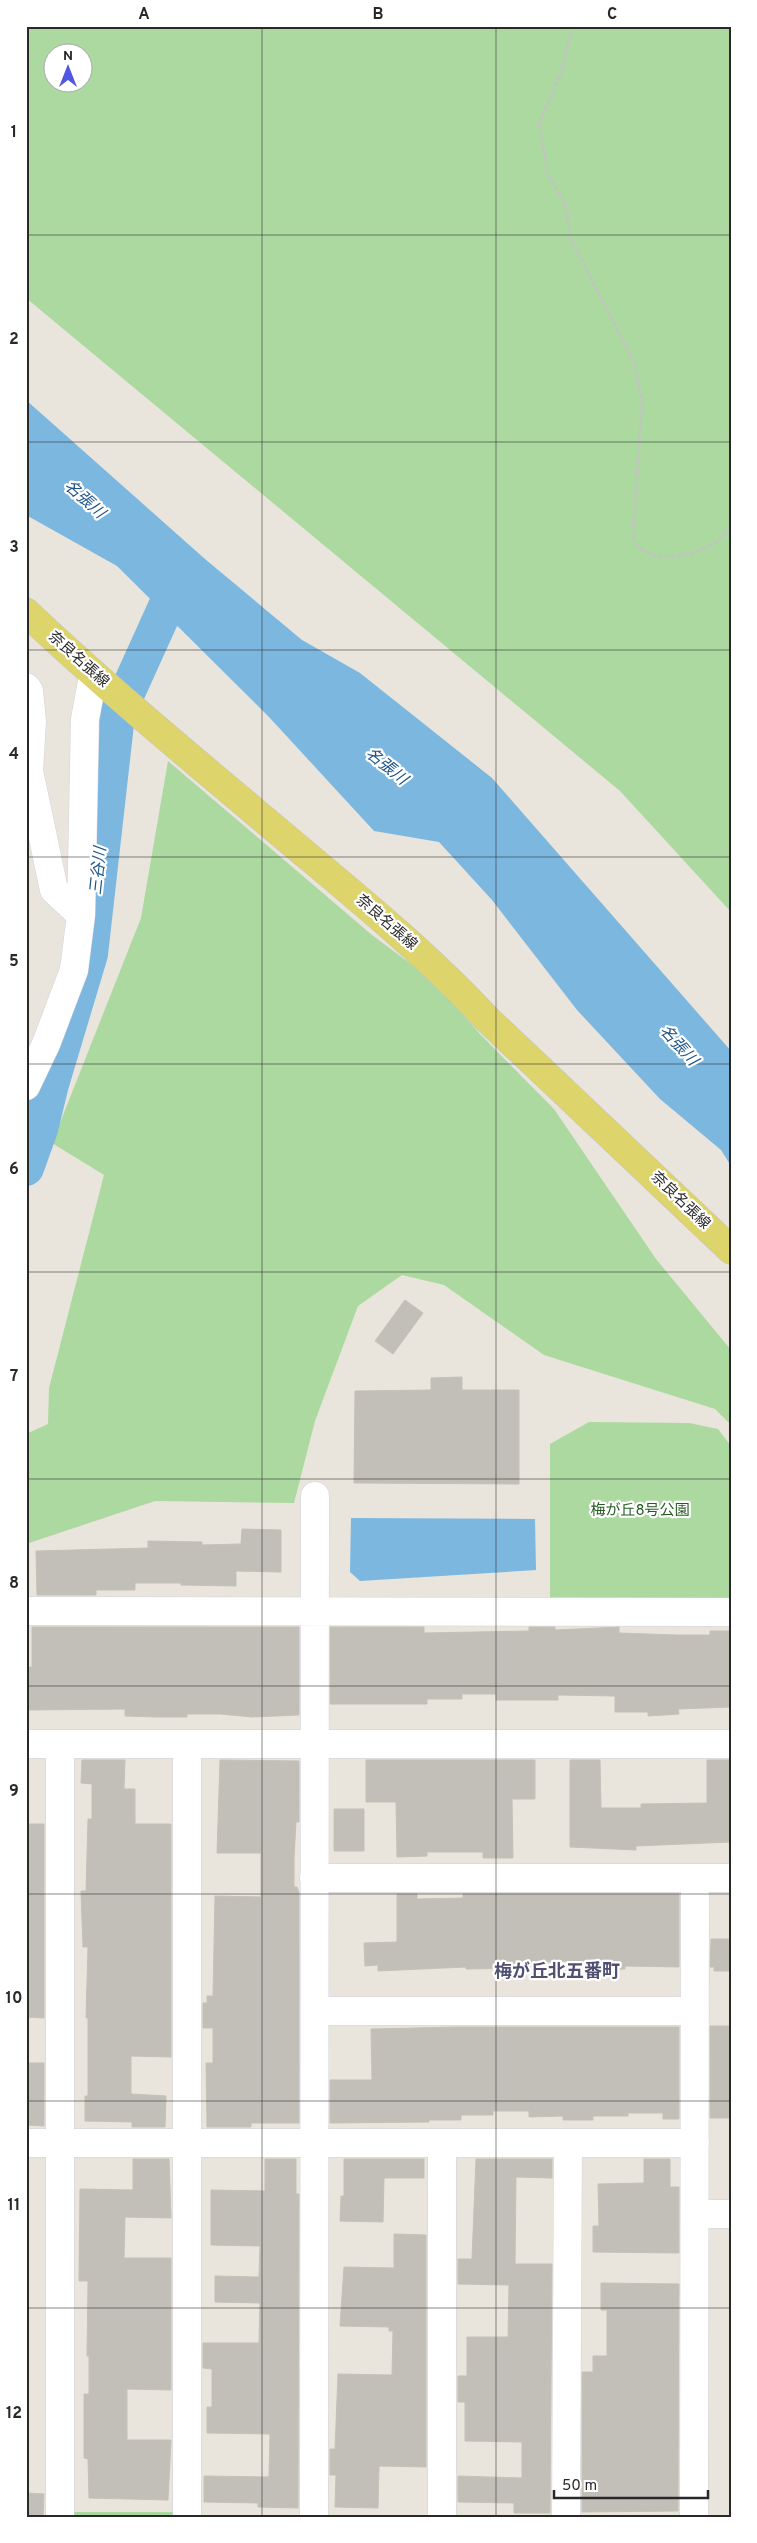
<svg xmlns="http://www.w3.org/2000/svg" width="757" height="2543" viewBox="0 0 757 2543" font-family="Overpass,'Noto Sans JP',sans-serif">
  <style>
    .green { fill: #abd99f; fill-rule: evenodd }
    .water { fill: #7cb7df }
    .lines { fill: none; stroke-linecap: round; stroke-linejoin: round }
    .river { stroke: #7cb7df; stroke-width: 36 }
    .building { fill: #c2bfb8; stroke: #c4c1b6 }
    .minor-casing { stroke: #d2d2e0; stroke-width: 29 }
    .major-casing { stroke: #c3c3c3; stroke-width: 29 }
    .path { stroke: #c3c3c3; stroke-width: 3; stroke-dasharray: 4 2.5; stroke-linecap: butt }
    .minor { stroke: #fff; stroke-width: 28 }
    .major { stroke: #ded46c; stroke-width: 28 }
    .grid { fill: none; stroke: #292929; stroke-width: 1; stroke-opacity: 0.55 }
    .labels { text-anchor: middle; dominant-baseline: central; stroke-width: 4.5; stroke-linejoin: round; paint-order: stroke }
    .street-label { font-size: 15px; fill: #292929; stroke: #fff }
    .park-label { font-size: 15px; fill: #265c22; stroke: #fff }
    .water-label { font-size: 16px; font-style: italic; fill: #1e5488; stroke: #fff }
    .quarter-label { font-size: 18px; font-weight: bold; fill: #4f5073; stroke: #fff }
    .neatline { fill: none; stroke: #292929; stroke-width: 2 }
    .grid-label { font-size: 16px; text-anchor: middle; font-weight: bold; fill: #292929 }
  </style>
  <rect width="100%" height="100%" fill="#e9e5dc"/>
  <path class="green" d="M 26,26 L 731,26 L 731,912 L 620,791 L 26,298 ZM 52,52 L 82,52 L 82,82 L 52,82 Z
    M 168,761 L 372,935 L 435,982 L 480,1034 L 554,1109 L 656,1259 L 731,1350 L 731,1425 L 715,1409 L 544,1355 L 444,1285 L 402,1275 L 358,1306 L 315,1421 L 294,1503 L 155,1501 L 26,1544 L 26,1434 L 48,1424 L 49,1388 L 104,1175 L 52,1143 L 141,918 Z
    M 589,1422 L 689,1423 L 718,1429 L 731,1446 L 731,1600 L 550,1599 L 550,1444 Z
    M 70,2512 L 179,2512 L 179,2517 L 70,2517 Z"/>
  <path class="water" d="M 26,400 L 205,559 L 302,640 L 360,673 L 492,778 L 731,1051 L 731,1166 L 721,1150 L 660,1099 L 577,1010 L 492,900 L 439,842 L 374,831 L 269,717 L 117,566 L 26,515 Z
    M 351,1518 L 535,1519 L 536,1570 L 360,1581 L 350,1572 Z"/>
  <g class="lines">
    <path class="river" d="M 26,1168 L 40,1129 L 51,1084 L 90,954 L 117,715 L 179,578"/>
  </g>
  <path class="building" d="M 405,1300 L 423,1313 L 393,1354 L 375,1341 Z
    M 462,1377 L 462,1390 L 519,1390 L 519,1484 L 354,1483 L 355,1391 L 431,1390 L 431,1378 Z
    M 242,1529 L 281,1530 L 281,1572 L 236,1571 L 236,1586 L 181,1585 L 181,1583 L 135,1583 L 135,1590 L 96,1590 L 96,1595 L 37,1595 L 36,1551 L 148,1548 L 148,1541 L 202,1542 L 202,1545 L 241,1544 Z
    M 32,1627 L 299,1627 L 299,1715 L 252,1717 L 221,1714 L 187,1714 L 187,1717 L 157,1717 L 125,1716 L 125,1709 L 27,1710 L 27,1667 L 32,1667 Z
    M 330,1627 L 424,1627 L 424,1633 L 529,1631 L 529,1627 L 555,1627 L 555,1630 L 619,1627 L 619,1633 L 676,1635 L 710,1635 L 710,1631 L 731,1631 L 731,1707 L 678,1709 L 679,1714 L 648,1716 L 648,1712 L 615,1712 L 615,1696 L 558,1695 L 558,1700 L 496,1700 L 496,1694 L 462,1694 L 462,1699 L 427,1699 L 427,1704 L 330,1704 Z
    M 82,1760 L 125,1760 L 124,1789 L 135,1789 L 135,1824 L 171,1824 L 171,2057 L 131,2056 L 131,2094 L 166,2096 L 165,2127 L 132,2127 L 132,2122 L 85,2121 L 85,2096 L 88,2096 L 88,2018 L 86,2018 L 88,1947 L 83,1947 L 81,1891 L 86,1891 L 88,1819 L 92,1819 L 92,1784 L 81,1783 Z
    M 220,1760 L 299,1761 L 299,1822 L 296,1822 L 294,1858 L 294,1887 L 297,1887 L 299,1893 L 299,2123 L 251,2123 L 251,2127 L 207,2127 L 206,2063 L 213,2063 L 213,2028 L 203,2028 L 203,2003 L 207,2003 L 207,1996 L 213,1996 L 215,1896 L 261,1897 L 261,1853 L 217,1853 Z
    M 366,1760 L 535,1760 L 535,1799 L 512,1799 L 513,1858 L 483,1858 L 483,1852 L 427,1852 L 427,1856 L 397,1857 L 396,1802 L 366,1802 Z
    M 570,1760 L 600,1760 L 601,1808 L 641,1808 L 641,1804 L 707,1803 L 707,1760 L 731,1760 L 731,1842 L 636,1846 L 636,1850 L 570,1847 Z
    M 334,1809 L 364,1809 L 364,1851 L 334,1851 Z
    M 26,1824 L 44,1824 L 44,2018 L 26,2017 Z
    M 397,1894 L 417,1894 L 417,1899 L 463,1898 L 463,1894 L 679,1894 L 679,1967 L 625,1966 L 625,1969 L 596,1969 L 595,1962 L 565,1961 L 527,1963 L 527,1968 L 466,1969 L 466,1967 L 378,1971 L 378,1965 L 365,1966 L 364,1943 L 397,1942 Z
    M 711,1939 L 731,1939 L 731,1971 L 714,1971 L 714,1967 L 710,1967 Z
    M 710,2026 L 731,2026 L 731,2118 L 710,2118 Z
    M 458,2027 L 679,2027 L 679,2119 L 663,2119 L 663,2113 L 628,2113 L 628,2116 L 593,2116 L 593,2120 L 563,2120 L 563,2116 L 529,2117 L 529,2111 L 493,2111 L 493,2115 L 461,2115 L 461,2120 L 429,2120 L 429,2122 L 330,2123 L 330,2080 L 372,2080 L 371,2029 Z
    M 26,2063 L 44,2063 L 44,2126 L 26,2125 Z
    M 133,2159 L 169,2159 L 171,2218 L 125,2217 L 124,2258 L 171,2258 L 171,2390 L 127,2389 L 127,2440 L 171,2440 L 168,2500 L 89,2498 L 88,2459 L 84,2458 L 84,2394 L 89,2394 L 89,2356 L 87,2356 L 88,2281 L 79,2281 L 80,2189 L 133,2190 Z
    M 265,2159 L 296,2159 L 296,2194 L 299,2194 L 298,2508 L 258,2507 L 258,2503 L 204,2502 L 204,2476 L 269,2477 L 270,2434 L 207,2433 L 207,2407 L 212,2407 L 212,2369 L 203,2368 L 203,2343 L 259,2343 L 260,2303 L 215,2302 L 215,2276 L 259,2277 L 260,2246 L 211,2245 L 211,2190 L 265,2191 Z
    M 344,2159 L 424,2159 L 424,2178 L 384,2178 L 383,2222 L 340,2221 L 341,2196 L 344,2196 Z
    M 476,2159 L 552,2159 L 552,2178 L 516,2177 L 515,2264 L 552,2264 L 550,2513 L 514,2513 L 514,2503 L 458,2502 L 458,2476 L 522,2478 L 522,2442 L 465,2441 L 465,2402 L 458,2402 L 458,2376 L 467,2376 L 467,2337 L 508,2337 L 509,2285 L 458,2284 L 458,2259 L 472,2259 Z
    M 644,2159 L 670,2159 L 670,2187 L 679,2187 L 679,2253 L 593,2252 L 593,2226 L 599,2226 L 598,2184 L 644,2183 Z
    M 394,2234 L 426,2235 L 426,2467 L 379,2466 L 378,2508 L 335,2507 L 336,2475 L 330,2475 L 330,2449 L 335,2449 L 338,2374 L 392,2375 L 393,2331 L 389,2331 L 389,2327 L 340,2326 L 344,2267 L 394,2268 Z
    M 601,2283 L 679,2284 L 678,2511 L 582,2512 L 582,2372 L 593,2372 L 593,2356 L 607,2356 L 607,2310 L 601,2310 Z
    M 26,2493 L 44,2494 L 43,2517 L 26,2517 Z"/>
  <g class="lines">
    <g class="minor-casing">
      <path id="minor" d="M 26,687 L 29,691 L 32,722 L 29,771 L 54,890 L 81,915
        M 26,1086 L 46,1044 L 74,970 L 81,915 L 85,719 L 93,676
        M 26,1611 L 731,1612
        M 26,1744 L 731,1744
        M 60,1744 L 60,2517
        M 314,1878 L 731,1878
        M 315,2011 L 695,2011
        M 26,2143 L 695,2143
        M 442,2144 L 442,2517
        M 696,2214 L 731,2214
        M 187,2517 L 187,1744
        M 314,2517 L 315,1496
        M 566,2517 L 568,2143
        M 694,2517 L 695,1878"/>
    </g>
    <g class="major-casing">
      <path id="major" d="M 26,612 C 117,698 214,777 310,858 C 371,909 432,960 486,1018 L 731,1250"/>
    </g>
    <path class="path" d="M 572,26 L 561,74 L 539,123 L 548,175 L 565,203 L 571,240 L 635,364 L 642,403 L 633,535 C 641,568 693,557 715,543 C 721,539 726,531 731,526"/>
    <use href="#minor" class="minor"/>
    <use href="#major" class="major"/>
  </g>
  <path class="grid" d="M 262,26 L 262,2517M 496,26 L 496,2517M 26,235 L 731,235M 26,442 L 731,442M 26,650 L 731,650M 26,857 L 731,857M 26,1064 L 731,1064M 26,1272 L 731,1272M 26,1479 L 731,1479M 26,1686 L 731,1686M 26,1894 L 731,1894M 26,2101 L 731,2101M 26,2308 L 731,2308"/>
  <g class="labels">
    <g class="street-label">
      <text transform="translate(78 660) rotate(42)">奈良名張線</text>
      <text transform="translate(386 923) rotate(41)">奈良名張線</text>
      <text transform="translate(680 1201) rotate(44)">奈良名張線</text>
    </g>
    <g class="park-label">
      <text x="640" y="1511">梅が丘8号公園</text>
    </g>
    <g class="water-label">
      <text transform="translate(84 500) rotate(42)">名張川</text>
      <text transform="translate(386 767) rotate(39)">名張川</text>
      <text transform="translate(99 871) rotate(-84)">三谷川</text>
      <text transform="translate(678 1046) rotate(48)">名張川</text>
    </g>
    <g class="quarter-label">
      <text x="557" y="1972">梅が丘北五番町</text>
    </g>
  </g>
  <rect width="757" height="2543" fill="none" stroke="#ffffff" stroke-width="55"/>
  <g transform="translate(68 68)"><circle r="24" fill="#ffffff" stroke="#a9a9a9"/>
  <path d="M0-4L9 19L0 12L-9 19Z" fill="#5057e3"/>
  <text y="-8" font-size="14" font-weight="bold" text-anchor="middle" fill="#292929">N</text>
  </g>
  <path d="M554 2490v8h154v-8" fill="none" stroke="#292929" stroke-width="2.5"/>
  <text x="562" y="2490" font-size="15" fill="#292929" stroke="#ffffff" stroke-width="4" paint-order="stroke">50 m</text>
  <rect x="28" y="28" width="702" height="2488" class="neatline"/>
  <g class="grid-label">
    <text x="144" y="19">A</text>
    <text x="378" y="19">B</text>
    <text x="612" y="19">C</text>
    <text x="14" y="137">1</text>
    <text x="14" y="344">2</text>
    <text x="14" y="552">3</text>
    <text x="14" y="759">4</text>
    <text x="14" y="966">5</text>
    <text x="14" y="1174">6</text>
    <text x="14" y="1381">7</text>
    <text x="14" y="1588">8</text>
    <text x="14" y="1796">9</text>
    <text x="14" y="2003">10</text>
    <text x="14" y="2210">11</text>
    <text x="14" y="2418">12</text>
  </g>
</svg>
